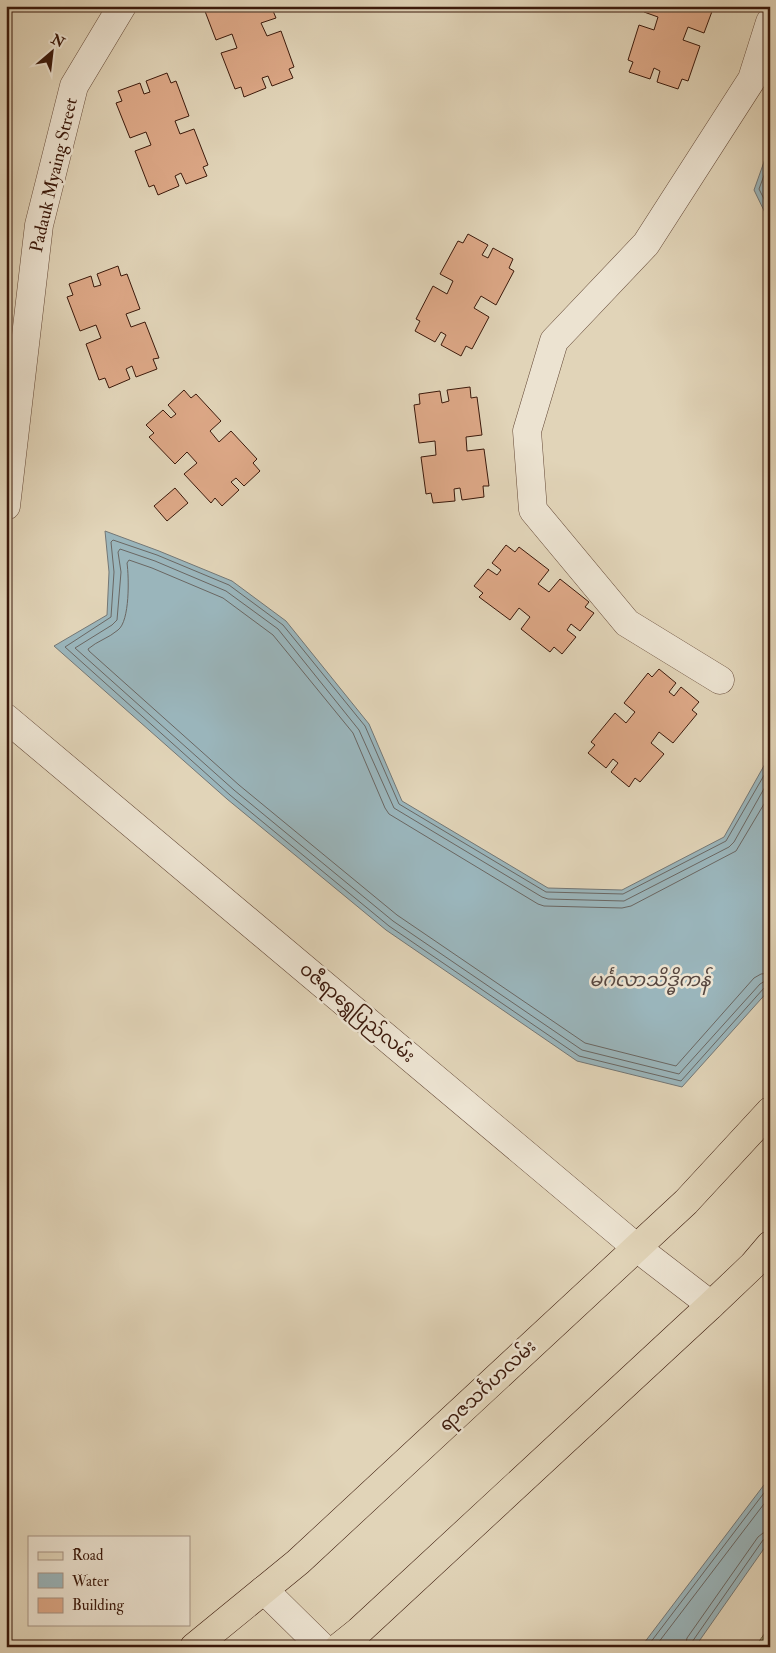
<svg xmlns="http://www.w3.org/2000/svg" width="776" height="1653" viewBox="0 0 776 1653" font-family="'IM FELL Double Pica','Noto Sans Myanmar',serif">
  <style>
    .green { fill: #b1bd90; stroke: #766b4e }
    .water { fill: #9ab5bb; stroke: #747775 }
    .lines { fill: none; stroke-linecap: round; stroke-linejoin: round }
    .shore { stroke: #6a6763; stroke-width: 1 }
    .building { fill: #dda887; stroke: #3b190b }
    .minor-casing { stroke: #644836; stroke-width: 29 }
    .major-casing { stroke: #3b190b; stroke-width: 29 }
    .minor { stroke: #ece3d1; stroke-width: 28 }
    .major { stroke: #e1d4b8; stroke-width: 28 }
    .labels { text-anchor: middle; dominant-baseline: central; stroke-width: 5; stroke-linejoin: round; paint-order: stroke }
    .street-label { font-size: 18px; fill: #3b190b; stroke: #ece3d1 }
    .water-label { font-size: 19px; font-style: italic; fill: #584840; stroke: #ece3d1 }
  </style>
  <rect width="100%" height="100%" fill="#e1d4b8"/>
  <filter id="stains"><feTurbulence type="fractalNoise" baseFrequency=".004" numOctaves="4"/><feColorMatrix values="0 0 0 0 .2 0 0 0 0 .09 0 0 0 0 .02 0 0 0 .5 -.17"/></filter>
  <radialGradient id="worn" r=".72"><stop offset=".6" stop-color="#630" stop-opacity="0"/><stop offset="1" stop-color="#630" stop-opacity=".3"/></radialGradient>
  <path class="green" d="M 770,1626 L 770,1647 L 755,1647 Z"/>
  <path class="water" d="M 770,145 L 770,223 L 754,190 Z
    M 105,531 L 159,551 L 232,581 L 286,621 L 369,724 L 402,801 L 548,888 L 622,890 L 724,837 L 770,755 L 770,989 L 682,1087 L 577,1061 L 386,930 L 227,799 L 54,646 L 107,615 L 109,572 Z
    M 770,1477 L 770,1540 L 695,1647 L 641,1647 Z"/>
  <g class="lines">
    <path class="shore" d="M 770,159 L 759,189 L 770,211
      M 770,765 L 726,841 L 623,894 L 546,892 L 399,804 L 365,726 L 283,625 L 229,585 L 157,555 L 113,540 L 111,542 L 114,572 L 111,617 L 65,647 L 230,795 L 389,926 L 579,1056 L 681,1081 L 764,988 L 770,986
      M 770,778 L 734,842 L 729,847 L 624,901 L 548,899 L 542,897 L 394,808 L 359,730 L 278,629 L 226,591 L 155,561 L 120,549 L 118,552 L 121,572 L 117,620 L 112,625 L 75,648 L 234,790 L 393,921 L 582,1050 L 679,1074 L 760,984 L 765,981 L 770,980
      M 770,794 L 736,851 L 631,906 L 622,908 L 544,906 L 538,904 L 389,814 L 385,808 L 353,733 L 273,635 L 223,598 L 152,568 L 129,560 L 127,563 C 129,577 130,621 118,630 C 109,638 97,641 88,649 L 89,651 L 239,785 L 397,915 L 585,1043 L 676,1066 L 754,978 L 761,974 L 770,973
      M 647,1647 L 770,1485
      M 655,1647 L 770,1496
      M 685,1647 L 687,1638 L 758,1537 L 763,1533 L 770,1532
      M 691,1647 L 692,1642 L 763,1540 L 770,1538"/>
  </g>
  <path class="building" d="M 203,6 L 271,6 L 276,18 L 261,23 L 267,36 L 281,31 L 294,67 L 289,69 L 293,78 L 272,86 L 268,76 L 262,78 L 266,88 L 244,97 L 241,87 L 235,89 L 221,53 L 237,48 L 232,34 L 216,40 Z
    M 646,6 L 714,6 L 704,33 L 688,27 L 683,40 L 700,46 L 688,81 L 682,79 L 678,89 L 657,82 L 660,71 L 654,68 L 650,79 L 629,72 L 633,62 L 628,60 L 639,25 L 654,30 L 658,17 L 644,12 Z
    M 6,55 L 10,55 L 10,78 L 6,77 Z
    M 167,73 L 171,83 L 176,81 L 189,116 L 175,121 L 180,134 L 194,129 L 208,165 L 203,167 L 207,176 L 186,184 L 181,173 L 175,176 L 179,186 L 158,195 L 154,185 L 149,187 L 135,151 L 151,145 L 146,132 L 130,138 L 116,103 L 122,101 L 118,91 L 140,83 L 144,94 L 150,92 L 146,81 Z
    M 6,84 L 10,84 L 10,107 L 6,107 Z
    M 468,234 L 488,245 L 482,255 L 488,258 L 493,248 L 513,259 L 509,268 L 514,271 L 496,305 L 481,296 L 474,308 L 489,317 L 472,349 L 466,346 L 461,356 L 441,345 L 446,335 L 441,332 L 435,342 L 415,331 L 420,321 L 416,319 L 433,286 L 447,294 L 453,281 L 440,274 L 458,241 L 463,243 Z
    M 118,266 L 121,276 L 127,274 L 140,309 L 126,314 L 131,327 L 145,322 L 159,358 L 153,359 L 157,369 L 136,377 L 132,366 L 126,369 L 130,379 L 109,388 L 105,378 L 99,380 L 86,344 L 101,338 L 96,325 L 80,331 L 67,297 L 73,295 L 69,284 L 91,276 L 94,287 L 101,285 L 97,274 Z
    M 470,387 L 471,398 L 477,397 L 482,435 L 466,437 L 467,451 L 484,449 L 489,486 L 483,486 L 484,497 L 462,500 L 460,488 L 454,489 L 455,501 L 433,503 L 431,493 L 426,494 L 421,457 L 436,455 L 435,441 L 419,443 L 414,405 L 420,404 L 419,394 L 440,391 L 442,403 L 449,401 L 447,390 Z
    M 184,390 L 191,398 L 196,394 L 221,421 L 210,431 L 219,442 L 231,431 L 257,459 L 253,463 L 260,471 L 244,486 L 236,478 L 231,482 L 239,490 L 222,506 L 215,498 L 211,503 L 184,474 L 197,463 L 187,452 L 175,464 L 149,437 L 154,433 L 146,425 L 163,410 L 171,418 L 176,414 L 168,405 Z
    M 175,488 L 188,503 L 167,521 L 154,506 Z
    M 506,545 L 515,552 L 519,547 L 549,570 L 538,584 L 549,592 L 560,579 L 589,602 L 585,607 L 594,613 L 580,631 L 571,624 L 567,630 L 576,637 L 562,654 L 554,647 L 550,652 L 521,629 L 530,617 L 519,608 L 510,620 L 479,597 L 483,593 L 474,586 L 488,569 L 497,575 L 501,570 L 492,563 Z
    M 659,669 L 676,683 L 669,692 L 674,696 L 681,687 L 699,702 L 692,710 L 697,714 L 673,743 L 659,732 L 651,743 L 664,754 L 640,782 L 635,778 L 629,787 L 611,772 L 618,763 L 613,759 L 606,768 L 588,753 L 595,745 L 591,742 L 615,713 L 626,723 L 635,712 L 624,703 L 648,673 L 652,677 Z"/>
  <g class="lines">
    <g class="minor-casing">
      <path id="minor" d="M 6,506 L 39,225 L 74,86 L 122,6
        M 720,680 L 627,623 L 533,510 L 527,431 L 554,341 L 646,244 L 752,79 L 770,22
        M 6,718 L 637,1248 L 711,1305
        M 264,1590 L 322,1647"/>
    </g>
    <g class="major-casing">
      <path id="major" d="M 194,1647 L 298,1562 L 686,1202 L 770,1111
        M 339,1647 L 359,1631 L 711,1305 L 753,1265 L 770,1245"/>
    </g>
    <use href="#minor" class="minor"/>
    <use href="#major" class="major"/>
  </g>
  <g class="labels">
    <g class="street-label">
      <text transform="translate(54 175) rotate(-77)">Padauk Myaing Street</text>
      <text transform="translate(357 1013) rotate(40)">ဝဇီရာရွှေပြည်လမ်း</text>
      <text transform="translate(488 1386) rotate(-43)">ရာဇသင်္ဂဟလမ်း</text>
    </g>
    <g class="water-label">
      <text x="650" y="980">မင်္ဂလာသိဒ္ဓိကန်</text>
    </g>
  </g>
  <rect width="776" height="1653" fill="none" stroke="#e1d4b8" stroke-width="25"/>
  <rect x="8" y="8" width="761" height="1638" fill="none" stroke="#3b190b" stroke-width="2.5"/>
  <rect x="12" y="12" width="751" height="1628" fill="none" stroke="#3b190b"/>
  <rect x="28" y="1536" width="162" height="90" fill="#ece3d1" stroke="#a59282"/>
  <rect x="38" y="1552" width="25" height="8" fill="#e1d4b8" stroke="#a59282"/>
  <text x="72" y="1560" font-size="15" fill="#3b190b">Road</text>
  <rect x="38" y="1573" width="25" height="15" fill="#9ab5bb" stroke="#a59282"/>
  <text x="72" y="1586" font-size="15" fill="#3b190b">Water</text>
  <rect x="38" y="1598" width="25" height="15" fill="#dda887" stroke="#a59282"/>
  <text x="72" y="1610" font-size="15" fill="#3b190b">Building</text>
  <g transform="translate(52 52) rotate(28)" stroke="#ece3d1" stroke-width="4" paint-order="stroke">
  <path d="M0-4L9 19L0 12L-9 19Z" fill="#3b190b"/>
  <text y="-8" font-size="14" font-weight="bold" text-anchor="middle" fill="#3b190b">N</text>
  </g>
  <rect width="100%" height="100%" filter="url(#stains)"/>
  <rect width="100%" height="100%" fill="url(#worn)"/>
</svg>
